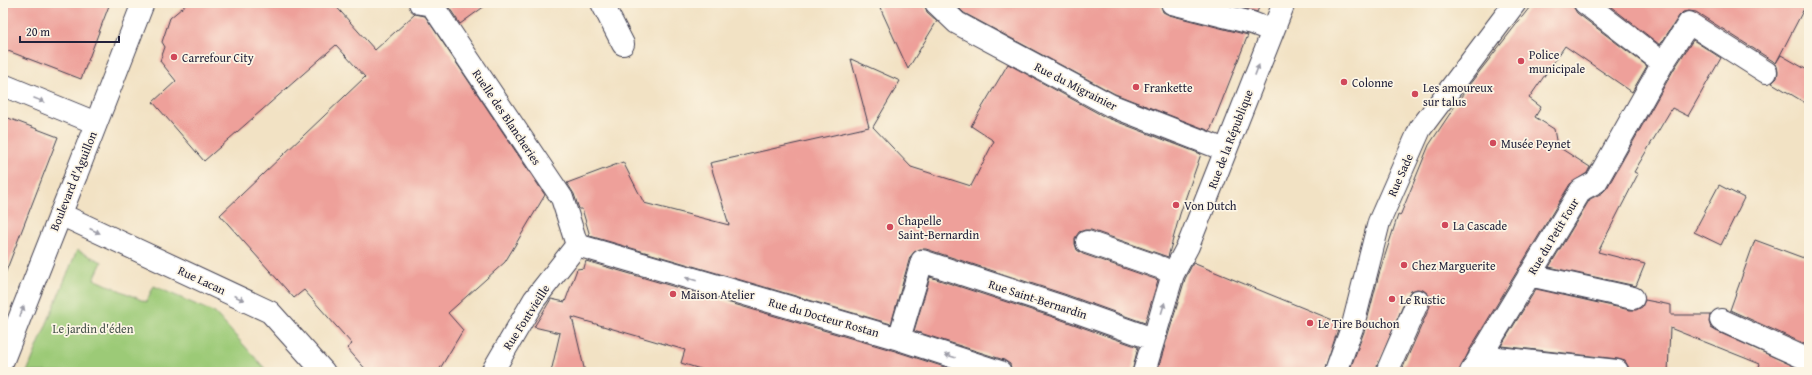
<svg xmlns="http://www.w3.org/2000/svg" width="1812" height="375" viewBox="0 0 1812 375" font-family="'Gentium Book Plus',serif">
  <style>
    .green { fill: #9cca77; stroke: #5f7659 }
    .building { fill: #eea09a }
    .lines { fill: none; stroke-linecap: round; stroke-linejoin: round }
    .pedestrian-casing { stroke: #413f50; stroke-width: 24 }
    .minor-casing { stroke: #413f50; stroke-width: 24 }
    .pedestrian { stroke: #fff; stroke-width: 22 }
    .minor { stroke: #fff; stroke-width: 22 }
    .oneway { fill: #9c9ca7 }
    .poi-dot { fill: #d1495b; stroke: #fcf5e5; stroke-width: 1.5 }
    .labels { text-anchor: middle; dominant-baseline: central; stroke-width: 3.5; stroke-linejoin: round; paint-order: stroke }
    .poi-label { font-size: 12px; fill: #22223b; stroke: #fcf5e5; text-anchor: start }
    .street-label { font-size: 12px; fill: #22223b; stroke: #fcf5e5 }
    .park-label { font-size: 12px; fill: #47544d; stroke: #fcf5e5 }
  </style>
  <rect width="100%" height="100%" fill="#fcf5e5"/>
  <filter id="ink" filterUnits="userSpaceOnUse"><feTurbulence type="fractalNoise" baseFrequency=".025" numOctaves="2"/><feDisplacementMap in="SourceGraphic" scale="8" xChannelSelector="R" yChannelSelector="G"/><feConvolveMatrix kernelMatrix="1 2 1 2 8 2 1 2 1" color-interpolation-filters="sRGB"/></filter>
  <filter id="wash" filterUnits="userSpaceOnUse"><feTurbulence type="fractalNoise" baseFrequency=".012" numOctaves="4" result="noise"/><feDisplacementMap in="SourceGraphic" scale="16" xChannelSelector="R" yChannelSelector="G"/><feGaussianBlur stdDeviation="0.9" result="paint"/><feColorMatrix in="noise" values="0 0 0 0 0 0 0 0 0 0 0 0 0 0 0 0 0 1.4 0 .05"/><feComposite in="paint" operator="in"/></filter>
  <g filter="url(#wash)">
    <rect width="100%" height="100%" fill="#f2e2c4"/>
    <path class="green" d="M 77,250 L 102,262 L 94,279 L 146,302 L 154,286 L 215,313 L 268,372 L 27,372 Z"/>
    <g id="blocks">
      <path class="building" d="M 3,3 L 110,3 L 81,79 L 3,49 Z
        M 188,3 L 333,3 L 375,50 L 415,14 L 425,16 L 545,195 L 505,262 L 448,313 L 463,330 L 438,372 L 368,372 L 347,348 L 352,344 L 304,290 L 294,298 L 220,215 L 365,77 L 336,45 L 204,161 L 153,102 L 176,81 L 160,61 L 165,47 L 162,42 L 170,18 Z
        M 446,3 L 489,3 L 460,24 Z
        M 878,3 L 924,3 L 927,12 L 937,21 L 908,69 Z
        M 954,3 L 1160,3 L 1163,12 L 1169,15 L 1248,35 L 1210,131 L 1115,94 L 964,13 Z
        M 1224,3 L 1261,3 L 1257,12 Z
        M 1533,3 L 1573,3 L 1574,8 L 1577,13 L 1647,66 L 1632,92 L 1565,46 L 1529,98 L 1541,107 L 1535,117 L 1554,129 L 1557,146 L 1590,167 L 1587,173 L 1570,184 L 1470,349 L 1459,372 L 1401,372 L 1430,306 L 1430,299 L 1428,294 L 1423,290 L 1417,289 L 1411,291 L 1407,296 L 1375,372 L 1349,372 L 1365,329 L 1379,274 L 1398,215 L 1400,216 L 1429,145 L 1469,85 Z
        M 1606,3 L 1807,3 L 1776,63 L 1781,55 L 1809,71 L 1809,105 L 1772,83 L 1777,78 L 1778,72 L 1777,66 L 1773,61 L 1696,12 L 1689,11 L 1683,12 L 1679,16 L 1660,45 Z
        M 1693,40 L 1721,58 L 1688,116 L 1672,108 L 1634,172 L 1638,174 L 1598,252 L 1645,264 L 1636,286 L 1549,267 L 1590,199 L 1602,193 L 1607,188 L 1674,69 Z
        M 851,59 L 900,81 L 873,127 L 911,167 L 971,186 L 994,141 L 971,126 L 1008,64 L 1105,117 L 1201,154 L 1180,214 L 1168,257 L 1091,230 L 1085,230 L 1079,232 L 1075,238 L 1075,244 L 1077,250 L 1083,254 L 1158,280 L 1145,323 L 1067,295 L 926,249 L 920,249 L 914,252 L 910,257 L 891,324 L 590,236 L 582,209 L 579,209 L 574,194 L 567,183 L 623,162 L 644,203 L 729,225 L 710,163 L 869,127 Z
        M 3,116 L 58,137 L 5,274 L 3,274 Z
        M 1719,185 L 1744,198 L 1721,245 L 1694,232 Z
        M 1755,240 L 1809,260 L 1809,346 L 1730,310 Z
        M 586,261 L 895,351 L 960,372 L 710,372 L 681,363 L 685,350 L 572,317 L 585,372 L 551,372 L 560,333 L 534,327 L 551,299 L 565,302 L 577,269 L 584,268 Z
        M 1193,263 L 1340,323 L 1324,372 L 1157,372 L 1185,279 Z
        M 930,277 L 1059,319 L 1138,347 L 1132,372 L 1012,372 L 1010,364 L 1004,360 L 914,331 Z
        M 1536,289 L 1630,310 L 1636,310 L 1642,307 L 1645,300 L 1671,305 L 1671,315 L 1710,315 L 1709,322 L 1711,328 L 1716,331 L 1807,372 L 1757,372 L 1760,364 L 1670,328 L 1668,372 L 1629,372 L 1628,366 L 1625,361 L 1618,359 L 1501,346 Z"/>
    </g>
  </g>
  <g filter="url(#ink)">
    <use href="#blocks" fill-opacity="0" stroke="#413f50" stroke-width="1"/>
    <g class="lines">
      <g class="pedestrian-casing">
        <path id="pedestrian" d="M 420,3 L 432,5 L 562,198 L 577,245 L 899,339 L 1000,372
          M 602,3 L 623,44
          M 936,3 L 957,23 L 1110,105 L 1225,150
          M 1172,3 L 1252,23 L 1273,31
          M 1663,63 L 1689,23 L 1766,72
          M 3,85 L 96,123
          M 76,175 L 143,3
          M 1087,242 L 1162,268 L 1173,274
          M 1529,275 L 1633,298
          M 1721,320 L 1809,360
          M 899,339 L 922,261 L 1063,307 L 1153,339
          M 1480,356 L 1617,371
          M 1144,372 L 1173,274 L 1188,246 L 1284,3
          M 1336,372 L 1353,325 L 1379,222 L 1420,129 L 1515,3
          M 1387,372 L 1418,301
          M 1471,372 L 1581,190 L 1596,182 L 1663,63 L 1585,3"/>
      </g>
      <g class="minor-casing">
        <path id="minor" d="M 60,214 L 270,312 L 324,372
          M 3,360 L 76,175
          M 492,372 L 534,300 L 577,245"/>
      </g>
      <use href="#pedestrian" class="pedestrian"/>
      <use href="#minor" class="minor"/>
    </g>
    <defs><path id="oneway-solid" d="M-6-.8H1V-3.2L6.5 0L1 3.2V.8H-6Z"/></defs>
    <g class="oneway">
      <use href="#oneway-solid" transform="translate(1257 70) rotate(-69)"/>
      <use href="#oneway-solid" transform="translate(39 100) rotate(22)"/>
      <use href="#oneway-solid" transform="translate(95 231) rotate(25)"/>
      <use href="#oneway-solid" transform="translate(691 279) rotate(-164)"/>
      <use href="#oneway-solid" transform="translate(239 298) rotate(25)"/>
      <use href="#oneway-solid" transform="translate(1163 308) rotate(-73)"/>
      <use href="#oneway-solid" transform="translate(22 311) rotate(-69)"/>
      <use href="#oneway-solid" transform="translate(950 356) rotate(-162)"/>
    </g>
  </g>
  <g class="poi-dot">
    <circle cx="174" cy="57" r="4"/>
    <circle cx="1521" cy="61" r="4"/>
    <circle cx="1344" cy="82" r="4"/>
    <circle cx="1136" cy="87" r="4"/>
    <circle cx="1415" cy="94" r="4"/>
    <circle cx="1493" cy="143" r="4"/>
    <circle cx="1176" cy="205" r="4"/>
    <circle cx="1445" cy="225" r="4"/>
    <circle cx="890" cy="227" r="4"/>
    <circle cx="1404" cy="265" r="4"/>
    <circle cx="673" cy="294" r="4"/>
    <circle cx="1392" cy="299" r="4"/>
    <circle cx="1310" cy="323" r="4"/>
  </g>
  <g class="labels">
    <g class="poi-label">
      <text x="1529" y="54">Police<tspan x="1529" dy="14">municipale</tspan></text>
      <text x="182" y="57">Carrefour City</text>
      <text x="1352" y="82">Colonne</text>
      <text x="1144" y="87">Frankette</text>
      <text x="1423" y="87">Les amoureux<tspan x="1423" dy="14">sur talus</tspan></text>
      <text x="1501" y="143">Musée Peynet</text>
      <text x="1184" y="205">Von Dutch</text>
      <text x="898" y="220">Chapelle<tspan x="898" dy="14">Saint-Bernardin</tspan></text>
      <text x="1453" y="225">La Cascade</text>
      <text x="1412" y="265">Chez Marguerite</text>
      <text x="681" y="294">Maison Atelier</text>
      <text x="1400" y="299">Le Rustic</text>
      <text x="1318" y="323">Le Tire Bouchon</text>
    </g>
    <g class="street-label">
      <text transform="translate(1076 86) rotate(27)">Rue du Migrainier</text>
      <text transform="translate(507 117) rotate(56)">Ruelle des Blancheries</text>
      <text transform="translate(1230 139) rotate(-69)">Rue de la République</text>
      <text transform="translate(1400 175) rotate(-66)">Rue Sade</text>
      <text transform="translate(73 181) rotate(-68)">Boulevard d'Aguillon</text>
      <text transform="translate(1553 236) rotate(-59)">Rue du Petit Four</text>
      <text transform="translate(202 280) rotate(25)">Rue Lacan</text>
      <text transform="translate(1038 299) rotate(18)">Rue Saint-Bernardin</text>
      <text transform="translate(526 317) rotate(-57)">Rue Fontvieille</text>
      <text transform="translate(824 317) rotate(16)">Rue du Docteur Rostan</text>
    </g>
    <g class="park-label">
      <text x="93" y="328">Le jardin d'éden</text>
    </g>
  </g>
  <rect width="1812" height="375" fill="none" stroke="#fcf5e5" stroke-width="16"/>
  <path d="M20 36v6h99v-6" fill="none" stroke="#22223b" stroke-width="2"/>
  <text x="26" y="36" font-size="12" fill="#22223b" stroke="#fcf5e5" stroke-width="3" paint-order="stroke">20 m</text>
</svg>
